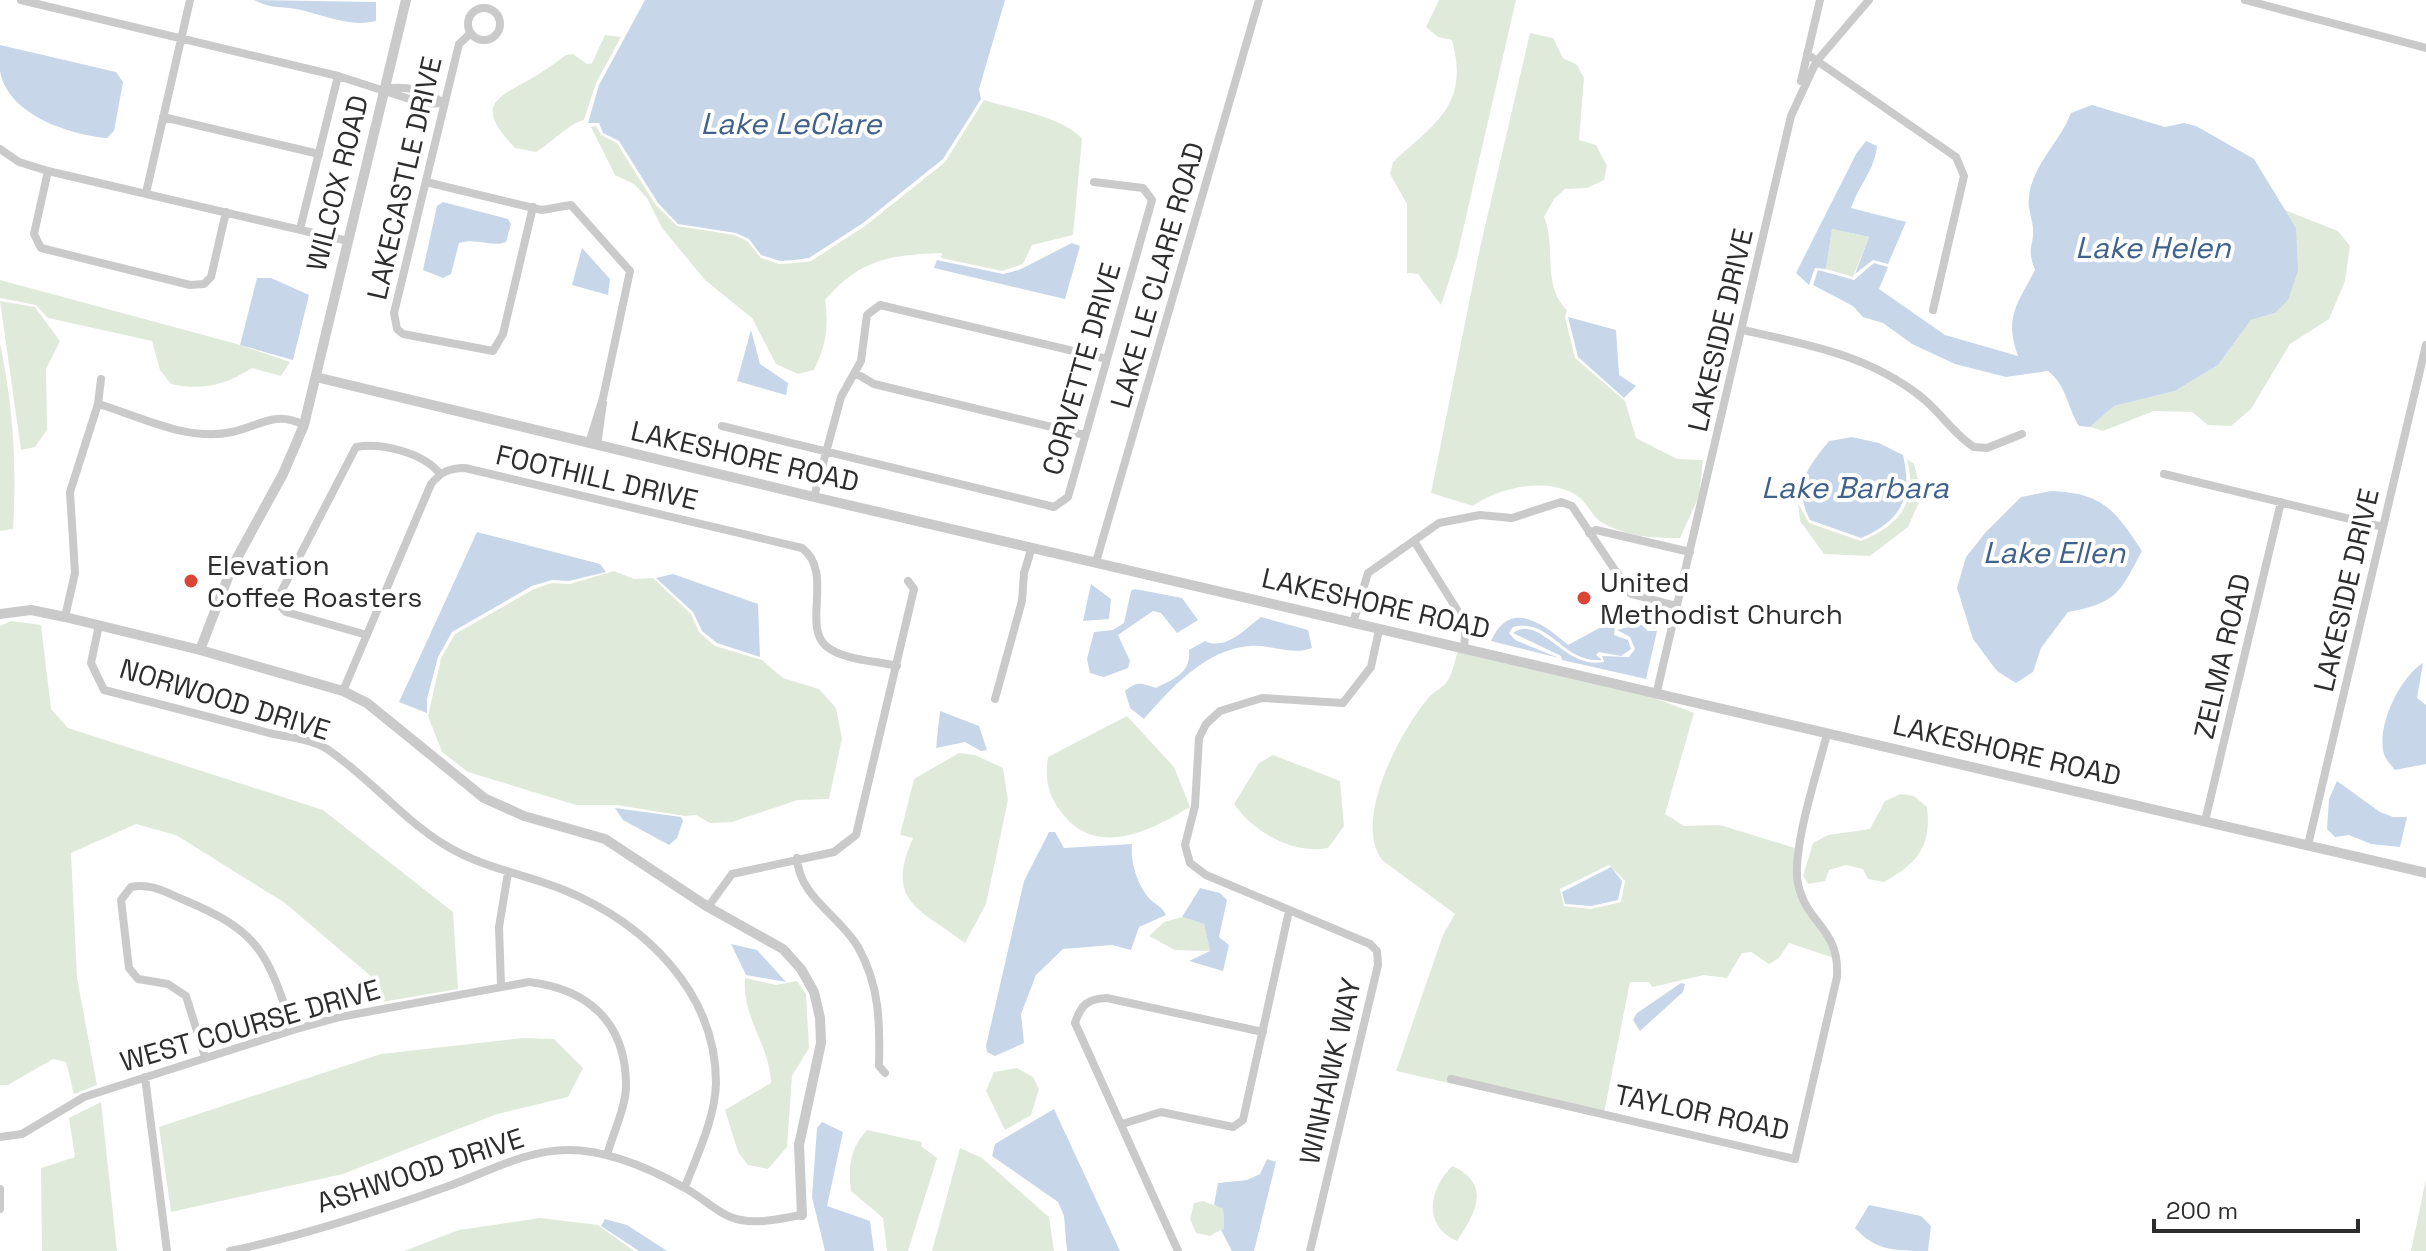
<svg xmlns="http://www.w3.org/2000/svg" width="2426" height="1251" viewBox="0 0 2426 1251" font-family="'Space Grotesk',sans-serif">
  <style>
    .green { fill: #e0eadb; fill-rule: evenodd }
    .water { fill: #c7d7e9 }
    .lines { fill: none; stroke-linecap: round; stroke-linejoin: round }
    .minor { stroke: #cacaca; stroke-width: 8 }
    .tertiary { stroke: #cacaca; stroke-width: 10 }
    .poi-dot { fill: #dc4436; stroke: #fff; stroke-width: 3 }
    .labels { text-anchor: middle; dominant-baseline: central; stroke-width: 8; stroke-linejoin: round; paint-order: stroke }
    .street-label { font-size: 28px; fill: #2d2d2d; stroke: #fff }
    .poi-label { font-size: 28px; fill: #2d2d2d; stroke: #fff; text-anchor: start }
    .water-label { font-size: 30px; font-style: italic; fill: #3f618a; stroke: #fff }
  </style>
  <rect width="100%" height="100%" fill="#fff"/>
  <path class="green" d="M 1439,0 L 1516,0 L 1457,256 L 1441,305 L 1418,274 L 1407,273 L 1407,204 L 1390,174 L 1393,162 C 1434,124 1470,106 1452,40 L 1438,37 L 1426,27 Z
    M 1530,33 L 1553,38 L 1563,58 L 1577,65 L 1584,78 L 1579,140 L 1596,145 L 1607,166 L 1604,180 L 1587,188 L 1565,189 L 1554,199 L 1544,217 C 1557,248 1541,285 1567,310 L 1565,317 L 1575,358 L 1625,401 L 1636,438 L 1677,459 L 1703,460 L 1699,496 L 1680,538 C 1651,538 1627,537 1601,522 C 1592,516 1588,505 1580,498 C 1553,476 1500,486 1473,506 L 1431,493 L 1480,248 Z
    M 605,35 L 621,37 L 596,83 L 584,120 C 571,122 550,144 536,152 L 515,148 C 475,105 493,100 534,77 C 546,70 556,62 566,55 L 573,54 L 587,64 L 592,63 Z
    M 984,100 C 1012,109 1064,117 1082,139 L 1073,235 L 1032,245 L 1023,264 L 1002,271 L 941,258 L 942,253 C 890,255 860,259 825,300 C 829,326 826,346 814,370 L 798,374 L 776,364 L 752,318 L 705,280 L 662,228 L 647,198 L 634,184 L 615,175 L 591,127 L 596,126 L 601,135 L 617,143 L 655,204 L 677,226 L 735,235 L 747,241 L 761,258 L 779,264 L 795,263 L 811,261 L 865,226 L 945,162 Z
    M 2282,209 L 2338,231 L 2350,246 L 2345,281 L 2329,319 L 2290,344 L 2251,409 L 2231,426 L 2208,425 L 2192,412 L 2154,411 L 2103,431 L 2090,427 L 2114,406 L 2175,391 L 2218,365 L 2251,320 L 2275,313 L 2296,228 Z
    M 1832,229 L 1869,237 L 1853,277 L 1826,269 Z
    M 0,280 L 237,344 L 290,362 L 281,376 L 252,368 C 225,385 202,391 171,384 L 160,370 L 152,341 L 48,318 L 36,305 L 0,298 Z
    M 0,301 L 35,307 L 60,341 L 46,369 L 47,430 L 35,447 L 21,450 Z
    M 0,343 C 13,406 17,465 13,529 L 0,531 Z
    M 1907,459 L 1914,464 L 1922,495 L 1908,527 L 1870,556 L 1824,554 L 1800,521 L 1798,503 L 1809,523 L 1861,541 C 1900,525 1918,502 1907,459 Z
    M 614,571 L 634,579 L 653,578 L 691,614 L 699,632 L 715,646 L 762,660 L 783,678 L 819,689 L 836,708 L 842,739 L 829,799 L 798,800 L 732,822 L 710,823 L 696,815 L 685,816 L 616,805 L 576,805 L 468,772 L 442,752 L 428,716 L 441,658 L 455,634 L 534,589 L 552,583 L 570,584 Z
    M 11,621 L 41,625 L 51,709 L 68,728 L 323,810 L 453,912 L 458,989 L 376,1003 L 373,978 L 285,903 L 176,835 L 136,824 L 71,853 L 77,978 L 97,1085 L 74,1094 L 66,1062 L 53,1059 L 8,1085 L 0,1085 L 0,626 Z
    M 1458,651 L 1652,697 L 1694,713 L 1665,814 L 1684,826 L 1720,825 L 1795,848 C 1788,908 1819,911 1834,958 L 1789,943 L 1779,958 L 1769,964 L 1751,952 L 1742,953 L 1727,978 L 1704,975 L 1652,987 L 1649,982 L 1630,982 L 1603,1118 L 1396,1071 L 1443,935 L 1455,914 L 1382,860 C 1352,820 1401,730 1429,697 C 1435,691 1444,687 1448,680 C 1453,673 1455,659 1458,651 ZM 1609,865 L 1625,881 L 1621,902 L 1591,909 L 1564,906 L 1560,889 Z
    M 1127,716 L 1174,767 L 1190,807 C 1147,833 1093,859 1059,809 C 1047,792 1045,777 1048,757 Z
    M 959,753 L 975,755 L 1003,768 L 1008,800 L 986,904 L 965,943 C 921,909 884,903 913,838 L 900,835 L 914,779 Z
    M 1273,755 L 1340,781 L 1344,826 L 1328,848 C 1294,855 1253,832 1234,804 L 1259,763 Z
    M 1901,794 L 1914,796 L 1927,807 C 1932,846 1917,864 1884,882 L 1868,879 L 1863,869 L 1846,865 L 1829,870 L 1825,881 L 1808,884 L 1803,876 L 1813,843 L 1828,835 L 1870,829 L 1885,801 Z
    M 1182,917 L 1204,924 L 1210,951 L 1175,950 L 1149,936 L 1164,922 Z
    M 745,978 L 776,985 L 797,981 L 806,994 L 809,1048 L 792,1076 L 787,1147 L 768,1169 L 748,1165 L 738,1152 L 725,1110 L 771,1083 C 770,1045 742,1019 745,978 Z
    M 523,1038 L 554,1039 L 583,1068 L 568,1097 L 497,1114 L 343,1174 L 171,1212 L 159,1127 L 381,1054 Z
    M 1017,1068 L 1033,1077 L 1039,1089 L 1031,1115 L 1005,1130 L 986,1091 L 994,1072 Z
    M 101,1102 L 117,1251 L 42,1251 L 41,1168 L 75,1157 L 69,1118 Z
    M 867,1130 L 922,1142 L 921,1146 L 937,1158 L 908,1251 L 887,1251 L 883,1218 L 851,1191 C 848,1167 850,1148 867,1130 Z
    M 960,1148 L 982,1158 L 1049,1217 L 1054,1251 L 932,1251 Z
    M 1452,1166 C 1492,1184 1476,1213 1457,1241 C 1422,1225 1429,1190 1452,1166 Z
    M 2426,1179 L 2426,1251 L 2411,1251 Z
    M 1203,1201 L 1223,1209 L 1224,1228 L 1210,1236 L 1196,1233 L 1190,1219 L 1194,1203 Z
    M 540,1218 L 598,1225 L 634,1251 L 404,1251 L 459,1230 Z"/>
  <path class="water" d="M 254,0 L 376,2 L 376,21 C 348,28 323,14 296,9 C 278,6 272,9 254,0 Z
    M 645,0 L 1005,0 L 979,89 L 981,99 L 943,159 L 863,223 L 809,258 L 794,260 L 780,261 L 761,255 L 749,239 L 736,233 L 678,224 L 658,203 L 619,141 L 603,133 L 599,123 L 588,123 L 599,85 Z
    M 0,45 L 116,72 L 123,82 L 114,131 L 107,138 C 69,135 7,114 0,71 C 0,63 0,53 0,45 Z
    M 2092,105 L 2165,127 L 2184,123 L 2196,126 L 2254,159 L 2296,228 L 2298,271 L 2288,300 L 2275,313 L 2251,320 L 2218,365 L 2175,391 L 2114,406 L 2090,427 L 2079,426 C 2067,407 2067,386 2048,371 L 2006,377 L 1955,364 L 1912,344 L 1883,323 L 1863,317 L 1853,306 L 1813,285 L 1818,270 L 1854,280 L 1874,263 L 1888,267 L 1879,289 L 1945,335 L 2018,356 C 2004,318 2017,304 2035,270 C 2026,246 2034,248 2033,228 C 2032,217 2027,207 2029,197 C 2032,165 2060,142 2071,113 Z
    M 1866,141 L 1877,146 C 1875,169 1859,185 1851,208 L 1906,222 L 1888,264 L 1873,260 L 1855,274 L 1869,237 L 1832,229 L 1826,269 L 1815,268 L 1809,285 L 1796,273 L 1856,154 Z
    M 443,202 L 508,219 L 511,224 L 506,242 C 492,248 477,237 459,243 L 451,274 L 443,278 L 423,270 L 437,206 Z
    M 1072,243 L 1080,246 L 1065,299 L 934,268 L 937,260 L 1003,274 L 1019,270 Z
    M 582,248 L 610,279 L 608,295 L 572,285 Z
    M 257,278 L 271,278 L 309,295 L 293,360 L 240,345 Z
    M 1568,317 L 1616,330 L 1619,375 L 1636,386 L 1624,398 L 1578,357 Z
    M 751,330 L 760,364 L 788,383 L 786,395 L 737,381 Z
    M 1852,437 L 1879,443 L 1903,455 C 1913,498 1901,521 1861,538 L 1810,520 C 1793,486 1807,468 1829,441 Z
    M 2051,491 C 2103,493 2115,510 2142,551 C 2120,592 2118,603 2068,612 L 2041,648 L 2033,672 L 2016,683 L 1997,671 L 1973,639 L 1957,588 L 1966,557 L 1986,532 L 2021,497 Z
    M 477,532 L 600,564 L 606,572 L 569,581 L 552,580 L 532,586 L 452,632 L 438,657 L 427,699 L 427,713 L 399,702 Z
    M 673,574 L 758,604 L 760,657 L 717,643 L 702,631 L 693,612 L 656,578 Z
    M 1091,584 L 1111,599 L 1109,619 L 1083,621 Z
    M 1135,589 L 1182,598 L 1198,620 L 1177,633 L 1161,613 L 1153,611 L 1118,635 L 1130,661 L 1128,668 L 1104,677 L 1090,673 L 1087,659 L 1094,632 L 1113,630 L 1124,623 L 1131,591 Z
    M 1635,614 L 1657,617 L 1655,629 L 1642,621 L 1615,626 L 1614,635 L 1628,640 L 1631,649 L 1621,656 L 1599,652 L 1596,655 L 1602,660 C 1563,664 1551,618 1513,627 L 1509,633 L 1515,640 L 1559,658 L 1491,641 C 1510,598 1544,624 1568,645 L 1616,619 Z
    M 1261,617 L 1308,630 L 1312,648 C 1292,656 1270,644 1250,646 C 1206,649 1171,688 1144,719 L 1130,708 L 1125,691 C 1139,680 1141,684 1156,688 C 1174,679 1191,673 1189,650 L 1205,641 C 1226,651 1245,629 1261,617 Z
    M 1641,624 L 1648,631 L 1657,631 L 1646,679 L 1562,660 L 1561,656 L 1513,633 C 1540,613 1564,670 1604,662 L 1602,656 L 1629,657 L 1635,649 L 1630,637 L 1617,630 Z
    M 2423,663 L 2417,698 L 2426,705 L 2426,764 L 2395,770 C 2391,765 2386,760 2384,754 C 2376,726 2400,677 2423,663 Z
    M 940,711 L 979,726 L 987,750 L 981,751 L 965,742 L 936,748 Z
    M 2337,781 L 2380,812 L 2393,817 L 2407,817 L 2400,847 L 2371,844 L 2349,835 L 2335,837 L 2327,829 L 2329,799 Z
    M 615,808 L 681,817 L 683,821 L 677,838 L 669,845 L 623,820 Z
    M 1049,832 L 1055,832 L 1064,848 L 1132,844 C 1130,862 1138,888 1152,901 C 1158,906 1162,907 1166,915 L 1139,927 L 1131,950 L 1112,945 L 1063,949 L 1036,975 L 1021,1014 L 1024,1043 L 995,1056 L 987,1052 L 986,1046 L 1024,881 Z
    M 1611,867 L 1622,881 L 1618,900 L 1591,906 L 1565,904 L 1562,892 Z
    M 1200,888 L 1220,893 L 1227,900 L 1219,937 L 1229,945 L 1223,971 L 1189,961 L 1210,951 L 1204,924 L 1182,917 Z
    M 731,944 L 757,950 L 786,982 L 746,975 Z
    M 1681,983 L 1685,984 L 1683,992 L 1640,1031 L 1633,1020 L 1637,1013 Z
    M 1054,1109 L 1120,1251 L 1067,1251 L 1064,1216 L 1058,1202 L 992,1156 L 995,1144 Z
    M 822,1122 L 843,1132 L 827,1206 L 870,1221 L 874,1251 L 825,1251 L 812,1197 L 817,1128 Z
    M 1267,1159 L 1276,1162 L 1254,1251 L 1232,1251 L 1221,1230 L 1224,1228 L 1223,1209 L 1214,1205 L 1218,1183 L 1247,1180 L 1260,1174 Z
    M 1869,1205 L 1921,1216 L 1931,1226 L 1928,1251 C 1897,1251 1875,1251 1855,1228 Z
    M 605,1219 L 627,1225 L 667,1251 L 639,1251 L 601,1226 Z"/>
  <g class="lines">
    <path class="minor" d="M 21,0 L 338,76 L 425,104 L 444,103
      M 2245,0 L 2426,48
      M468 24a16 16 0 1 1 32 0a16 16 0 1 1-32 0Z
      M 471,33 L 459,44 L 394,313 L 397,329 L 403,334 L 493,351 L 503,334 L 533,207
      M 1807,54 L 1956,157 L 1964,176 L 1933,310
      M 1801,81 L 1820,0
      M 385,89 C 407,85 425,91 444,103
      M 163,117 L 319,154
      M 0,149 L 19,162 L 48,171 L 348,241
      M 48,171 L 34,234 L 41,248 L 190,285 L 204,284 L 211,277 L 226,212
      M 426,182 L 542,210 L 571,205 L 630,271 L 603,398 L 589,443
      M 146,193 L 190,0
      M 300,229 L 338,76
      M 1743,330 C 1806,344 1868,355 1920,396 C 1940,411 1953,434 1974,447 L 1987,448 L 2022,434
      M 857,374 L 874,384 L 1085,435
      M 98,404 C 140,416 187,442 232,432 C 260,426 275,410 304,425
      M 722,426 L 1054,507 L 1068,497 L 1152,200 L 1143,188 L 1094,182
      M 597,445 L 603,403
      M 2164,474 L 2383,527
      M 814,497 L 841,397 L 861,361 L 867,315 L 880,305 L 1107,359
      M 1589,533 L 1596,530 L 1690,552
      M 1414,541 L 1466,624 L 1464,648
      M 1096,562 L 1259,0
      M 65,617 L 75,573 L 70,492 L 98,404 L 101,379
      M 1353,623 L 1368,573 L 1439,523 L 1480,515 L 1512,518 L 1561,502 L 1572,506 L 1631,594 L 1677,606
      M 99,625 L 91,663 L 104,690 C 159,704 214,718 269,733 C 287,737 312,739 327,749 C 369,777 402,819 445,845 C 482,868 525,874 564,890 C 644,923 716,991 716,1083 C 715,1119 697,1155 685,1187
      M 367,635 L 286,612 L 279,605 L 280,594 L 356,447 C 381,442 424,453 440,474
      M 343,691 L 431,484 C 441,472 449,468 465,468 L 802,548 C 834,572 802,625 826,646 C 842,660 877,661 897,666
      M 1657,691 L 1791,116 L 1816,62 L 1869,0
      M 995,699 L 1022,601 L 1024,573 L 1032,547
      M 2205,821 L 2281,502
      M 2308,845 L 2426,345
      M 797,858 C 799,897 839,915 858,947 C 880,986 880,1024 879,1066 L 885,1073
      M 708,907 L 732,874 L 834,852 L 856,835 L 914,589 L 908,581
      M 501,985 L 499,927 L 508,873
      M 205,1057 L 186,996 L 168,984 L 138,979 L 129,968 L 121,900 L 131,887 C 151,883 165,892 184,900 C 261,932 267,953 293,1030
      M 145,1077 L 167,1251
      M 1451,1079 L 1795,1159 L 1837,977 C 1840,928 1807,925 1798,884 C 1791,850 1818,770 1827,734
      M 1122,1124 L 1161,1112 L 1233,1127 L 1243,1120 L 1289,911
      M 0,1137 L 22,1134 L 84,1097 L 293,1030 L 340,1017 L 529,982 C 587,989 625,1021 626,1083 C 627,1105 613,1133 607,1155
      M 0,1189 L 0,1209
      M 230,1251 C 303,1236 376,1212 446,1187 C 486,1173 525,1150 568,1150 C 608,1150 649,1168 683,1187 C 703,1197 719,1216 741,1220 C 760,1224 783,1218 802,1215
      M 1178,1251 L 1075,1023 C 1081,1004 1088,999 1107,998 L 1263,1032
      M 1310,1251 L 1378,965 L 1377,951 L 1370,944 L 1206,875 L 1190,863 L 1185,845 L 1195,806 L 1199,738 L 1206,724 L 1220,711 L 1262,698 L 1343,703 L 1371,667 L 1379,630"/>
    <path class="tertiary" d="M 316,377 L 814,497 L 2426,873
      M 0,614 L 31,610 L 65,617 L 200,650 L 343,691 L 367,703 L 484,798 L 524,816 L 605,839 L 708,907 L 783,949 L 801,969 L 814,992 L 820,1018 L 821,1043 L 799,1145 L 802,1215
      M 200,650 L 232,567 L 283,474 L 304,425 L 406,0"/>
  </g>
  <g class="poi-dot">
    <circle cx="191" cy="581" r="8"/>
    <circle cx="1584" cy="598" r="8"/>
  </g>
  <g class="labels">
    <g class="street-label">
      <text transform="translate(404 178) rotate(-77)">LAKECASTLE DRIVE</text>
      <text transform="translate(337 183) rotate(-76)">WILCOX ROAD</text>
      <text transform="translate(1157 275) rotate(-74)">LAKE LE CLARE ROAD</text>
      <text transform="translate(1720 330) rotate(-77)">LAKESIDE DRIVE</text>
      <text transform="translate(1081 369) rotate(-74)">CORVETTE DRIVE</text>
      <text transform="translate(745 456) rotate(13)">LAKESHORE ROAD</text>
      <text transform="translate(597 477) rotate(13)">FOOTHILL DRIVE</text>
      <text transform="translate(2346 590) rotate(-77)">LAKESIDE DRIVE</text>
      <text transform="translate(1376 603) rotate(13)">LAKESHORE ROAD</text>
      <text transform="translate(2222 656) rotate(-77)">ZELMA ROAD</text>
      <text transform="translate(225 699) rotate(17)">NORWOOD DRIVE</text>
      <text transform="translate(2007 750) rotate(13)">LAKESHORE ROAD</text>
      <text transform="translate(250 1025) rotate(-16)">WEST COURSE DRIVE</text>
      <text transform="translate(1330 1071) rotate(-77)">WINHAWK WAY</text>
      <text transform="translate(1702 1112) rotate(12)">TAYLOR ROAD</text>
      <text transform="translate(420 1170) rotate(-18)">ASHWOOD DRIVE</text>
    </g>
    <g class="poi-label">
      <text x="207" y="565">Elevation<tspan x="207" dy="32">Coffee Roasters</tspan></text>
      <text x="1600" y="582">United<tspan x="1600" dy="32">Methodist Church</tspan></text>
    </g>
    <g class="water-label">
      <text x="791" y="123">Lake LeClare</text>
      <text x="2153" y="247">Lake Helen</text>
      <text x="1855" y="487">Lake Barbara</text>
      <text x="2054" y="552">Lake Ellen</text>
    </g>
  </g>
  <path d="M2154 1219v12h204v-12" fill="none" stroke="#2d2d2d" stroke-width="4"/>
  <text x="2166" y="1219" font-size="24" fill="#2d2d2d" stroke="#ffffff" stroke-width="6" paint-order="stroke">200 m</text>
</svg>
